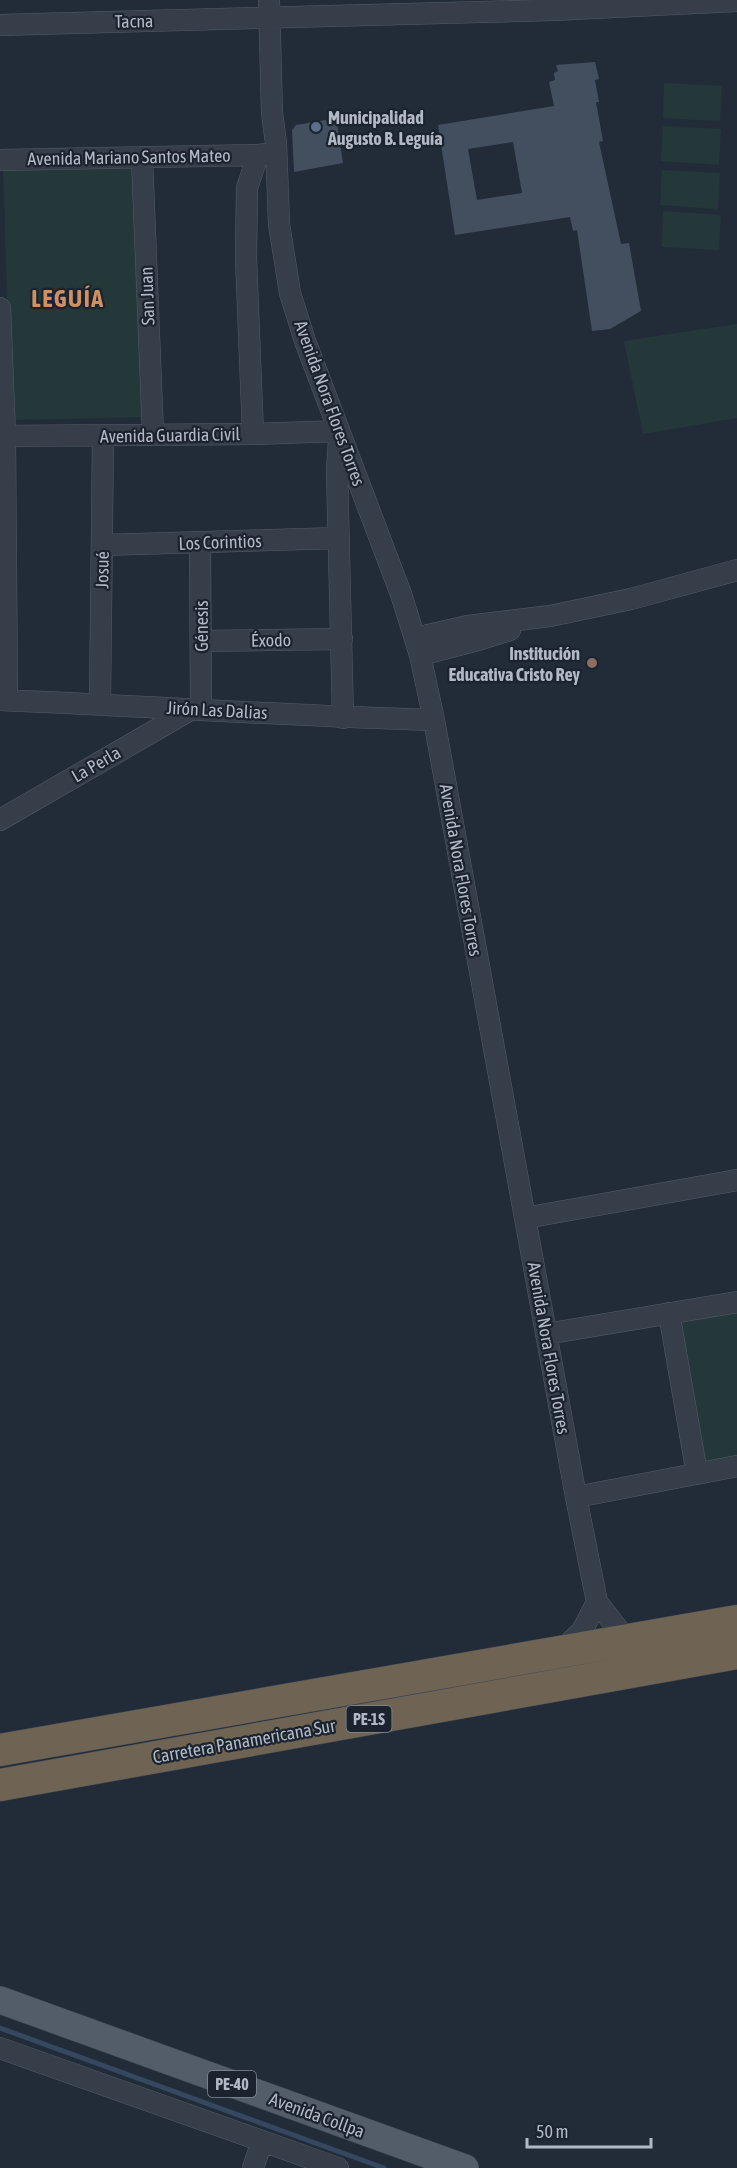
<svg xmlns="http://www.w3.org/2000/svg" width="737" height="2168" viewBox="0 0 737 2168" font-family="'Asap Condensed',sans-serif">
  <style>
    .green { fill: #24383a }
    .lines { fill: none; stroke-linecap: round; stroke-linejoin: round }
    .stream { stroke: #364760; stroke-width: 5 }
    .building { fill: #434f5e; fill-rule: evenodd }
    .minor-casing { stroke: #535c67; stroke-width: 22 }
    .major-casing { stroke: #3f4752; stroke-width: 28 }
    .highway-casing { stroke: #404954; stroke-width: 33 }
    .minor { stroke: #363e49; stroke-width: 21 }
    .major { stroke: #535d69; stroke-width: 27 }
    .highway { stroke: #6f6453; stroke-width: 32 }
    .service-dot { fill: #5c6f8a; stroke: #1b232e; stroke-width: 2 }
    .education-dot { fill: #8d6e63; stroke: #1b232e; stroke-width: 2 }
    .labels { text-anchor: middle; dominant-baseline: central; stroke-width: 4.5; stroke-linejoin: round; paint-order: stroke }
    .shield { fill: #1b232e; stroke: #838c98; stroke-width: 1.5 }
    .shield-label { font-size: 16px; font-weight: bold; fill: #b0b9c5 }
    .street-label { font-size: 18px; fill: #b0b9c5; stroke: #1b232e }
    .poi-label { font-size: 18px; font-weight: bold; fill: #b0b9c5; stroke: #1b232e; text-anchor: start }
    .district-label { font-size: 24px; font-weight: bold; letter-spacing: 1.5px; fill: #d09060; stroke: #1b232e }
  </style>
  <rect width="100%" height="100%" fill="#222c39"/>
  <path class="green" d="M 664,83 L 722,86 L 720,121 L 663,118 Z
    M 663,126 L 721,129 L 719,165 L 661,161 Z
    M 136,165 L 144,417 L 11,420 L 3,169 Z
    M 662,170 L 720,173 L 718,209 L 660,205 Z
    M 663,211 L 721,215 L 719,250 L 662,247 Z
    M 737,324 L 737,418 L 643,434 L 624,341 Z
    M 737,1311 L 737,1456 L 704,1463 L 678,1322 Z"/>
  <g class="lines">
    <path class="stream" d="M 0,2028 L 384,2168"/>
  </g>
  <path class="building" d="M 595,62 L 599,79 L 595,80 L 599,102 L 596,102 L 603,141 L 599,142 L 621,244 L 629,243 L 641,311 L 610,329 L 592,331 L 577,230 L 573,231 L 570,217 L 455,235 L 438,125 L 554,106 L 549,82 L 555,80 L 554,73 L 558,71 L 556,65 ZM 513,142 L 522,193 L 477,200 L 468,149 Z
    M 326,120 L 328,125 L 337,124 L 343,163 L 294,172 L 292,130 L 296,125 Z"/>
  <g class="lines">
    <g class="minor-casing">
      <path id="minor" d="M 269,0 L 272,113 L 276,143 L 279,224 L 290,293 L 305,341 L 401,594 L 420,655 L 434,720 L 576,1497 L 597,1602 L 618,1629 L 631,1641
        M 0,25 L 553,10 L 737,1
        M 142,157 L 153,435
        M 0,160 L 258,155
        M 0,308 L 5,436 L 7,700
        M 253,434 L 246,258 L 247,188 L 258,155 L 276,153
        M 0,436 L 253,434 L 339,431
        M 339,440 L 337,470 L 343,718
        M 200,543 L 201,709
        M 102,545 L 339,538
        M 415,638 L 468,626 L 550,616 L 631,599 L 737,570
        M 201,641 L 342,639
        M 420,655 L 478,640 L 510,630
        M 0,700 C 145,706 289,716 434,720
        M 100,704 L 103,435
        M 0,820 L 192,709
        M 525,1218 L 737,1180
        M 669,1313 L 697,1474
        M 546,1334 L 737,1302
        M 576,1497 L 737,1466
        M 561,1651 L 582,1631 L 597,1602
        M 0,2048 L 338,2168
        M 253,2168 L 262,2141"/>
    </g>
    <g class="major-casing">
      <path id="major" d="M 0,2000 L 465,2168"/>
    </g>
    <g class="highway-casing">
      <path id="highway" d="M 0,1750 L 737,1621
        M 0,1785 L 737,1653"/>
    </g>
    <use href="#minor" class="minor"/>
    <use href="#major" class="major"/>
    <use href="#highway" class="highway"/>
  </g>
  <circle class="service-dot" cx="316" cy="127" r="6"/>
  <circle class="education-dot" cx="592" cy="663" r="6"/>
  <g class="labels">
    <g class="shield">
      <rect x="346.5" y="1706" width="45" height="26" rx="4.5"/>
      <rect x="208" y="2071" width="48" height="26" rx="4.5"/>
    </g>
    <g class="shield-label">
      <text x="369" y="1719">PE-1S</text>
      <text x="232" y="2084">PE-40</text>
    </g>
    <g class="street-label">
      <text transform="translate(134 21) rotate(-1)">Tacna</text>
      <text transform="translate(129 157) rotate(-1)">Avenida Mariano Santos Mateo</text>
      <text transform="translate(147 296) rotate(-92)">San Juan</text>
      <text transform="translate(330 403) rotate(70)">Avenida Nora Flores Torres</text>
      <text transform="translate(170 435) rotate(-1)">Avenida Guardia Civil</text>
      <text transform="translate(220 542) rotate(-2)">Los Corintios</text>
      <text transform="translate(102 570) rotate(-89)">Josué</text>
      <text transform="translate(201 626) rotate(-90)">Génesis</text>
      <text transform="translate(271 640) rotate(-1)">Éxodo</text>
      <text transform="translate(217 710) rotate(3)">Jirón Las Dalias</text>
      <text transform="translate(96 764) rotate(-30)">La Perla</text>
      <text transform="translate(461 870) rotate(80)">Avenida Nora Flores Torres</text>
      <text transform="translate(549 1348) rotate(80)">Avenida Nora Flores Torres</text>
      <text transform="translate(244 1741) rotate(-10)">Carretera Panamericana Sur</text>
      <text transform="translate(317 2115) rotate(20)">Avenida Collpa</text>
    </g>
    <g class="poi-label">
      <text x="328" y="117">Municipalidad<tspan x="328" dy="21">Augusto B. Leguía</tspan></text>
      <text x="580" y="653" text-anchor="end">Institución<tspan x="580" dy="21">Educativa Cristo Rey</tspan></text>
    </g>
    <g class="district-label">
      <text x="68" y="298">LEGUÍA</text>
    </g>
  </g>
  <path d="M527 2138v9h124v-9" fill="none" stroke="#b0b9c5" stroke-width="3"/>
  <text x="536" y="2138" font-size="18" fill="#b0b9c5" stroke="#1b232e" stroke-width="4.5" paint-order="stroke">50 m</text>
</svg>
